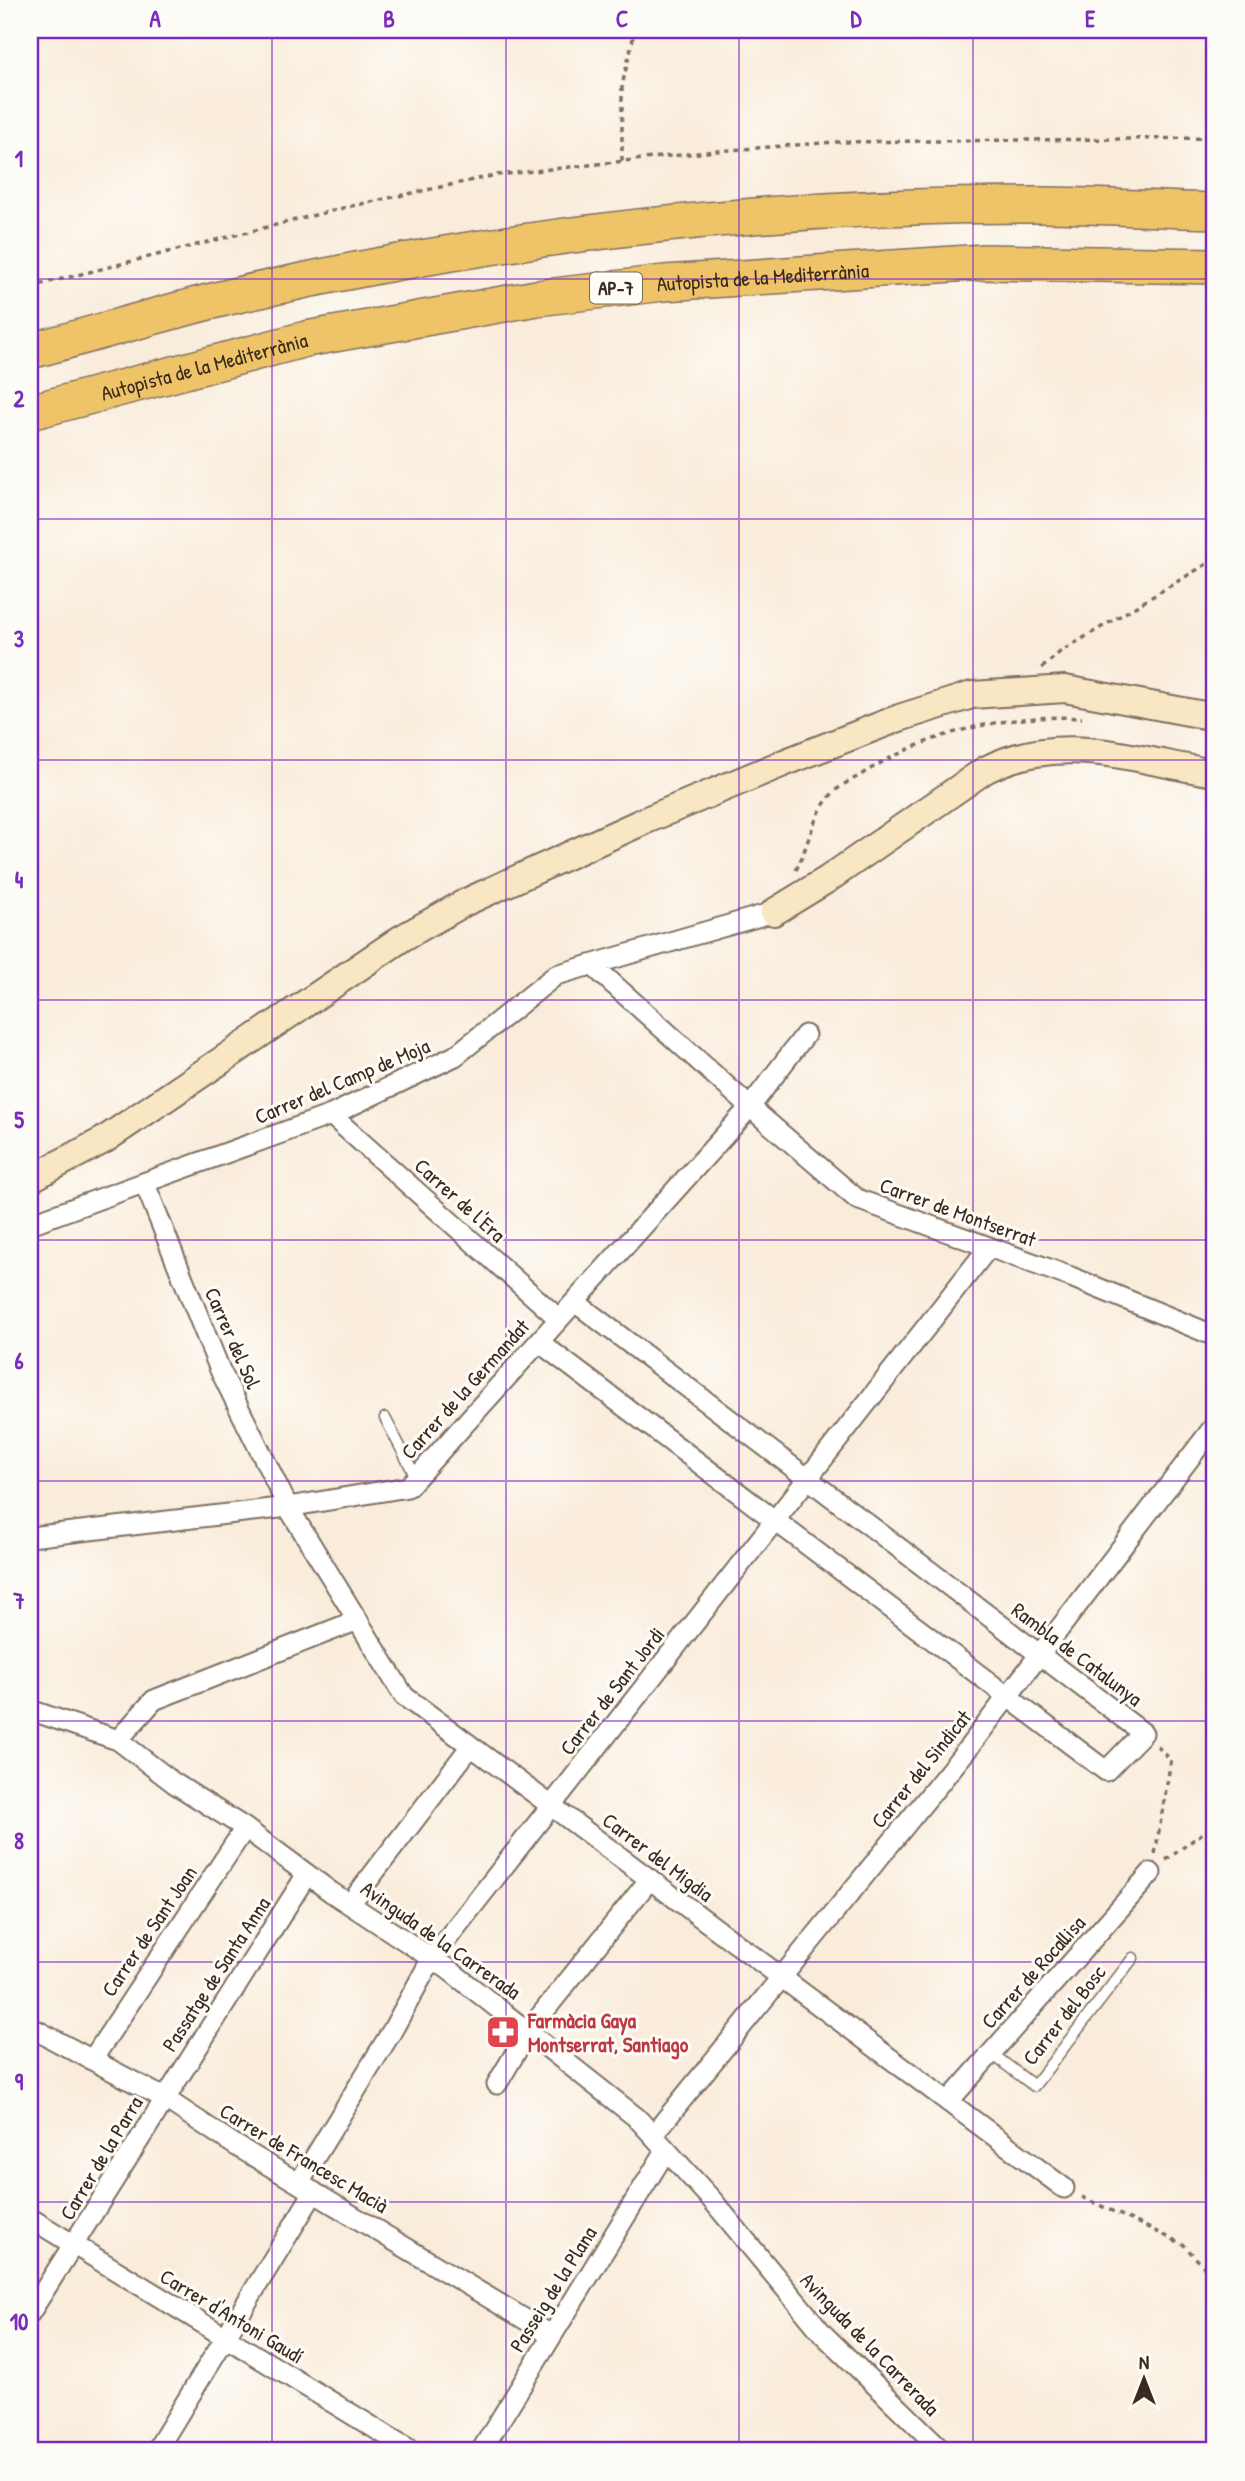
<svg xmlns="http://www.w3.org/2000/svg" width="1245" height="2481" viewBox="0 0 1245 2481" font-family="'Patrick Hand',sans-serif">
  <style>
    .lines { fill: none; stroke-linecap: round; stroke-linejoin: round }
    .lane-casing { stroke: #7e6e60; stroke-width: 13 }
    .street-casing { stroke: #7e6e60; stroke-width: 23 }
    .secondary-casing { stroke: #7e6e60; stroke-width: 30 }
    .highway-casing { stroke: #7e6e60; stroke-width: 38 }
    .path { stroke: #7e6e60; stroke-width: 3.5; stroke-dasharray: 5 5; stroke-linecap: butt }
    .lane { stroke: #fff; stroke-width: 10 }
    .street { stroke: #fff; stroke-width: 19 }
    .secondary { stroke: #f9e7c3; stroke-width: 26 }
    .highway { stroke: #efc469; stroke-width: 35 }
    .grid { fill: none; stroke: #7b2cbf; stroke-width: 2; stroke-opacity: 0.55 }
    .labels { text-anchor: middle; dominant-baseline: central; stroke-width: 6; stroke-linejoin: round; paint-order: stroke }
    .shield { fill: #fdfcf7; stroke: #75695f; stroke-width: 2 }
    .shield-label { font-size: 19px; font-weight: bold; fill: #3b2a1e }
    .street-label { font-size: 21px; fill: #3b2a1e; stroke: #fdfcf7 }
    .health-label { font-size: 21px; font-weight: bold; fill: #be3a42; stroke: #fdfcf7; text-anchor: start }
    .neatline { fill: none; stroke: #7b2cbf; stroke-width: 2.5 }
    .grid-label { font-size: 23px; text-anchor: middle; font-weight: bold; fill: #7b2cbf }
  </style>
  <rect width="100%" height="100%" fill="#fdfcf7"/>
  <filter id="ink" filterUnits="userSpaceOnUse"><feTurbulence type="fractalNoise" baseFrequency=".0143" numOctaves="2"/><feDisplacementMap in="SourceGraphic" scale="14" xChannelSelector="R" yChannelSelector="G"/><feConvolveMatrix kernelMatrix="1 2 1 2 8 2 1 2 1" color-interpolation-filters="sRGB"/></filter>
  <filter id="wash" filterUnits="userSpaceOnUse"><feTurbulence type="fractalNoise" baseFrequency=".00686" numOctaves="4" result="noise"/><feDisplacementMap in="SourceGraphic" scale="28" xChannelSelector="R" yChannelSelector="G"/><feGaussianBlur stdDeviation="1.57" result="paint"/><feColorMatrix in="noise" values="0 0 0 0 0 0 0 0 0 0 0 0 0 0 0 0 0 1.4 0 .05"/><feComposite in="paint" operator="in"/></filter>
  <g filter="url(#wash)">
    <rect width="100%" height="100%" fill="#f9ecdb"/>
  </g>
  <g filter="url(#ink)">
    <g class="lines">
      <g class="lane-casing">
        <path id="lane" d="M 385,1418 L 416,1477
          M 991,2053 L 1034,2086 L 1133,1958"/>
      </g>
      <g class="street-casing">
        <path id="street" d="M 592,965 L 750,1107 L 857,1199 L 1071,1277 L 1215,1336
          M 331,1115 L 559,1319
          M 145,1184 L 220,1370 L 288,1507 L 404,1696 L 1064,2188
          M 30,1224 L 331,1115 L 455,1056 L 556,975 L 774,912
          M 539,1342 L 1106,1771 L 1143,1733 L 575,1302
          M 30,1537 L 288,1507 L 408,1487 L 750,1107 L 805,1035
          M 30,1710 L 118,1740 L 174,1783 L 245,1828 L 331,1892 L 448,1969 L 637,2118 L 713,2201 L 823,2334 L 943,2451
          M 118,1740 L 154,1700 L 358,1620
          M 350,1904 L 471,1746
          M 30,2027 L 164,2098 L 235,2145 L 551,2335
          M 92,2060 L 245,1828
          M 497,2084 L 529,2030 L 650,1879
          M 948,2102 L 1151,1873
          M 654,2134 L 969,1747 L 1215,1425
          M 299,2183 L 392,2031 L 432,1958 L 989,1247
          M 30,2218 L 412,2451
          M 30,2313 L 307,1874
          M 156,2451 L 314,2192
          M 481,2451 L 665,2152"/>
      </g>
      <g class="secondary-casing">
        <path id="secondary" d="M 774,912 L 828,879 L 985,770 C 1062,730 1136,761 1215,773
          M 30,1179 L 104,1140 L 402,938 L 466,902 L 644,821 L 786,762 L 899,718 L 972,695 L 1065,689 L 1215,717"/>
      </g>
      <g class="highway-casing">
        <g id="highway">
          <path d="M 30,351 C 98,333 165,312 233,296 C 496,236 771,204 1041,205 C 1099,205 1157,210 1215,211"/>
          <path id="s1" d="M 30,412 L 306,339 L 537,298 L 664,283 L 985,262 L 1215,266"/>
        </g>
      </g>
      <path class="path" d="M 622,161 L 622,86 L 635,30
        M 30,287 L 347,207 L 497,175 L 716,151 L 836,142 L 1215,138
        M 1042,668 L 1060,652 L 1215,559
        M 796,870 C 809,845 812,816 832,794 C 839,786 850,781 859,776 C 924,734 1004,713 1082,718
        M 1155,1854 L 1171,1760 L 1157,1746
        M 1166,1860 L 1215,1824
        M 1082,2197 L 1183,2244 L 1215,2279"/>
      <use href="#lane" class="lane"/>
      <use href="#street" class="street"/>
      <use href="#secondary" class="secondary"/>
      <use href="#highway" class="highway"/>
    </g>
  </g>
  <path class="grid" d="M 272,30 L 272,2451M 506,30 L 506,2451M 739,30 L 739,2451M 973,30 L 973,2451M 30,279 L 1215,279M 30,519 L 1215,519M 30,760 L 1215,760M 30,1000 L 1215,1000M 30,1240 L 1215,1240M 30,1481 L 1215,1481M 30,1721 L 1215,1721M 30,1962 L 1215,1962M 30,2202 L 1215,2202"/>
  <defs>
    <g id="pharmacy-square" transform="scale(1.75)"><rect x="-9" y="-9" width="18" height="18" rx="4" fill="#e0444e" stroke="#fdfcf7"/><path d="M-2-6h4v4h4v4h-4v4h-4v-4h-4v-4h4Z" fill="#fff"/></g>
  </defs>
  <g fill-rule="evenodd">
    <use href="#pharmacy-square" x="503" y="2032"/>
  </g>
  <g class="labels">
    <rect class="shield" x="590" y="272.5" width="52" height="31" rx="5"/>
    <g class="shield-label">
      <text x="616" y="288">AP-7</text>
    </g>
    <g class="street-label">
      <text stroke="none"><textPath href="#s1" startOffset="747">Autopista de la Mediterrània</textPath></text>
      <text stroke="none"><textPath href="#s1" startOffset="180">Autopista de la Mediterrània</textPath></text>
      <text transform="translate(342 1081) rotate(-23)">Carrer del Camp de Moja</text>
      <text transform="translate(460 1200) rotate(42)">Carrer de l'Era</text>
      <text transform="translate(958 1212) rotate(20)">Carrer de Montserrat</text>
      <text transform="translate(233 1338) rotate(66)">Carrer del Sol</text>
      <text transform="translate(465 1389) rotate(-48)">Carrer de la Germandat</text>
      <text transform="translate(1077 1654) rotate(37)">Rambla de Catalunya</text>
      <text transform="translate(612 1691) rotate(-52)">Carrer de Sant Jordi</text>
      <text transform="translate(921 1769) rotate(-51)">Carrer del Sindicat</text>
      <text transform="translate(658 1857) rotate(37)">Carrer del Migdia</text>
      <text transform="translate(149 1931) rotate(-56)">Carrer de Sant Joan</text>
      <text transform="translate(441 1940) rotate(35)">Avinguda de la Carrerada</text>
      <text transform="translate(1033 1972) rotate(-48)">Carrer de Rocallisa</text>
      <text transform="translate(216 1974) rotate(-57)">Passatge de Santa Anna</text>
      <text transform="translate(1064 2015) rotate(-52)">Carrer del Bosc</text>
      <text transform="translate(101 2158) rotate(-59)">Carrer de la Parra</text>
      <text transform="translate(304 2158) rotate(31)">Carrer de Francesc Macià</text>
      <text transform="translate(553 2289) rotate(-58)">Passeig de la Plana</text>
      <text transform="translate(232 2316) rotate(31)">Carrer d'Antoni Gaudí</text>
      <text transform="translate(870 2344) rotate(46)">Avinguda de la Carrerada</text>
    </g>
    <g class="health-label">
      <text x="528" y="2020">Farmàcia Gaya<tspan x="528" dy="24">Montserrat, Santiago</tspan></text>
    </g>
  </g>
  <rect width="1245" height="2481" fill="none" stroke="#fdfcf7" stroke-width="77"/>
  <g transform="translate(1144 2379)" stroke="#fdfcf7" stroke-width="5" paint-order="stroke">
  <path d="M0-5L12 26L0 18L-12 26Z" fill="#3b2a1e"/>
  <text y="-10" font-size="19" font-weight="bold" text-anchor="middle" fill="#3b2a1e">N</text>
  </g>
  <rect x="38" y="38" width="1168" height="2404" class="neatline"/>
  <g class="grid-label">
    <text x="155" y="27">A</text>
    <text x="389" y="27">B</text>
    <text x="622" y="27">C</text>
    <text x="856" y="27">D</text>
    <text x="1090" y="27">E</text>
    <text x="19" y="167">1</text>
    <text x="19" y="407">2</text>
    <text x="19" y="647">3</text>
    <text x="19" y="888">4</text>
    <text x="19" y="1128">5</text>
    <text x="19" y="1369">6</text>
    <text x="19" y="1609">7</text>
    <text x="19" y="1849">8</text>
    <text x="19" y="2090">9</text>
    <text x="19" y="2330">10</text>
  </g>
</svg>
